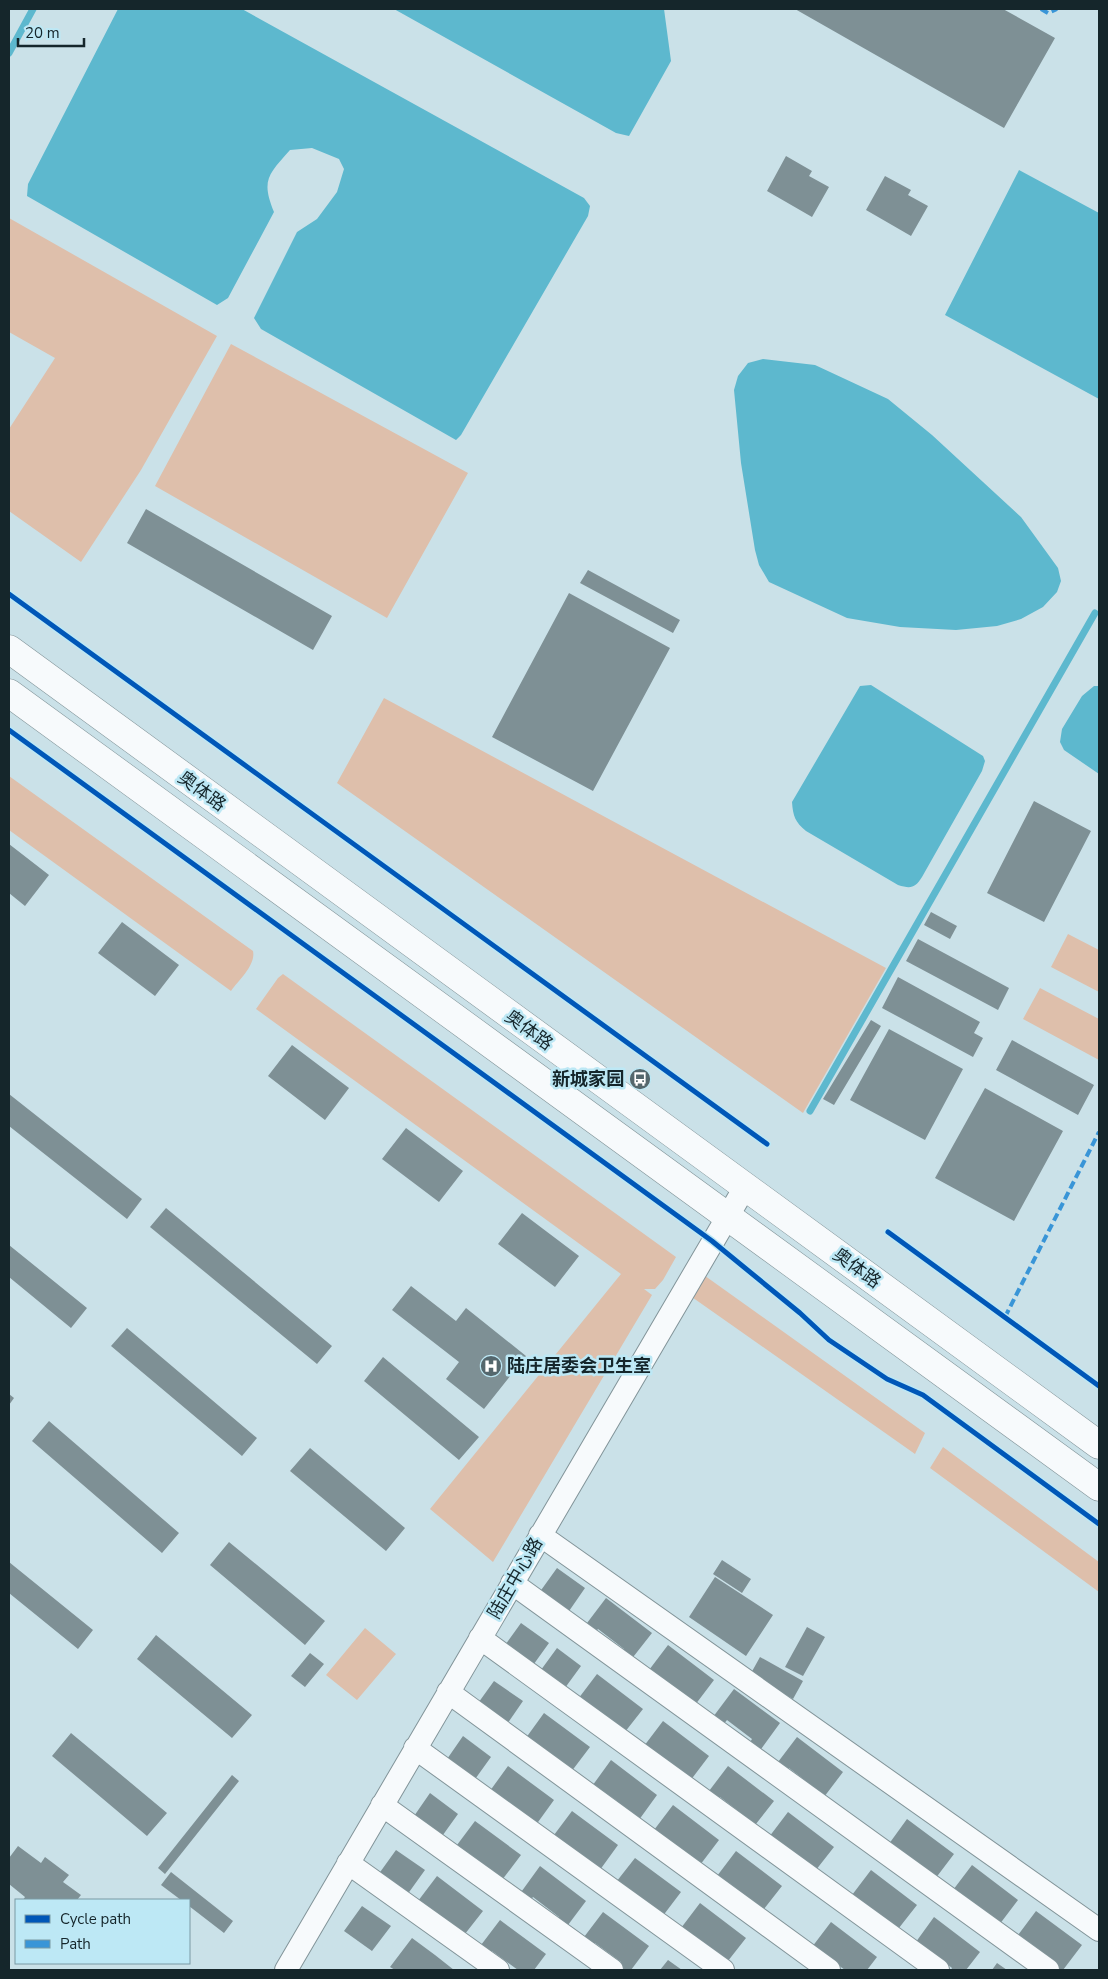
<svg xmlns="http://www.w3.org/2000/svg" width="1108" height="1979" viewBox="0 0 1108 1979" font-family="'Nunito Sans','Noto Sans SC',sans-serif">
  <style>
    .green { fill: #debfab }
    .water { fill: #5db8ce }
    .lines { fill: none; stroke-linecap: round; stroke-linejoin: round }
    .stream { stroke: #5db8ce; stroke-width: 7 }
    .building { fill: #7e9095 }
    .minor-casing { stroke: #829499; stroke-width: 24 }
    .secondary-casing { stroke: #829499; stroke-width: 29 }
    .minor { stroke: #f7fafc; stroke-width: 22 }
    .secondary { stroke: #f7fafc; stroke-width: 28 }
    .quiet { stroke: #3995d7; stroke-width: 4; stroke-dasharray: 8 4; stroke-linecap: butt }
    .cycleway-casing { stroke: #bde8f5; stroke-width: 8 }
    .cycleway { stroke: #0057b8; stroke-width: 5 }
    .labels { text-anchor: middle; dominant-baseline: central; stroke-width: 5; stroke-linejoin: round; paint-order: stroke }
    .street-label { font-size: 18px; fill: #15262b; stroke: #bde8f5 }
    .poi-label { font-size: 18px; font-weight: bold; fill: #15262b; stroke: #bde8f5; text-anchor: end }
  </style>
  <rect width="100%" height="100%" fill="#cae1e8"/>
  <path class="green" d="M 9,218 L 217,336 L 141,470 L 81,562 L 9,511 L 9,429 L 55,358 L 9,332 Z
    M 231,344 L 468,473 L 387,618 L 155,486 Z
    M 384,698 L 886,968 L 803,1113 L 337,783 Z
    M 9,776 L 253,951 C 256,965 239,980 231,991 L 9,830 Z
    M 1068,934 L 1099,950 L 1099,992 L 1051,967 Z
    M 283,974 L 676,1257 L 663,1280 L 655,1289 L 644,1289 L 652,1295 L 493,1562 L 430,1509 L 621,1274 L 256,1009 L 278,978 Z
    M 1040,988 L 1099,1019 L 1099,1060 L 1023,1019 Z
    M 701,1273 L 925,1433 L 915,1454 L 689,1295 Z
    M 943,1447 L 1099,1562 L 1099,1592 L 930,1468 Z
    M 365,1628 L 396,1654 L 357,1700 L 326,1675 Z"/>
  <path class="water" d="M 118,9 L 242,9 L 584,198 L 590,206 L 588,216 L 461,435 L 456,440 L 261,329 L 254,318 L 297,232 L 317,219 L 337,192 L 344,169 L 339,159 L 312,148 L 290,150 C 268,175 261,180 274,212 L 228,298 L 217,305 L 27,196 L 28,184 Z
    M 394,9 L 664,9 L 671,61 L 629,136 L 616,133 Z
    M 1019,170 L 1099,213 L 1099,399 L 945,315 Z
    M 763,359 L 815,365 L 888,399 L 932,435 L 1021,517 L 1058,568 L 1061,581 L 1057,592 L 1043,607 L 1021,619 L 997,626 L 956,630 L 900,627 L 847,618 L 769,582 L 759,565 L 755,550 L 741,463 L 734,390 L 738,376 L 748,363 Z
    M 871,685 L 983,756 L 985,761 L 982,771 L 922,877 C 915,888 911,889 898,885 L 806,831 C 795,822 793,816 792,802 L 860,686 Z
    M 1094,686 L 1099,686 L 1099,774 L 1064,750 L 1060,742 L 1062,729 L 1082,696 Z"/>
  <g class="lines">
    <path class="stream" d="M 9,53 L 33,9
      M 810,1111 L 1095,613"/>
  </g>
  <path class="building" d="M 795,9 L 1003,9 L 1055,38 L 1004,128 Z
    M 786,156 L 812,171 L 809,176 L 829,187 L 812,217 L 767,191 Z
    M 885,176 L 911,190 L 908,195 L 928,206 L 911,236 L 866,210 Z
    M 146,509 L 332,616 L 313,650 L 127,543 Z
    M 588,570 L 680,620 L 673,633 L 580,583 Z
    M 569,593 L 670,648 L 593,791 L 492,737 Z
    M 1034,801 L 1091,831 L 1044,922 L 987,893 Z
    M 9,844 L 49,875 L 25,906 L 9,893 Z
    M 931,912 L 957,926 L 950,939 L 924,925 Z
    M 122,922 L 179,965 L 155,996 L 98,953 Z
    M 918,939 L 1009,988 L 998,1010 L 906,961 Z
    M 898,977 L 980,1022 L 974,1033 L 983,1038 L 973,1057 L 882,1008 Z
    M 871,1020 L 881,1026 L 834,1105 L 823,1099 Z
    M 889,1029 L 963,1069 L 925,1140 L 850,1100 Z
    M 1012,1040 L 1094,1085 L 1078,1115 L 996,1070 Z
    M 292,1045 L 349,1088 L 325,1120 L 268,1076 Z
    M 985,1088 L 1063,1131 L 1014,1221 L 935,1178 Z
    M 9,1094 L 142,1199 L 127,1219 L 9,1126 Z
    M 406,1128 L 463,1171 L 439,1202 L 382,1159 Z
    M 166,1208 L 332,1346 L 317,1364 L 150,1227 Z
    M 522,1213 L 579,1256 L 555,1287 L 498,1244 Z
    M 9,1245 L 87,1308 L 71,1328 L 9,1277 Z
    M 411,1286 L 456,1321 L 466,1308 L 526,1356 L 484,1409 L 446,1379 L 459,1362 L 392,1310 Z
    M 127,1328 L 257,1438 L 242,1456 L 111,1346 Z
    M 383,1357 L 479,1437 L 459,1460 L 364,1381 Z
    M 9,1394 L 14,1398 L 9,1405 Z
    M 49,1421 L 179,1533 L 162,1553 L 32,1441 Z
    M 310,1448 L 405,1528 L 386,1551 L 290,1471 Z
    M 229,1542 L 325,1621 L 305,1645 L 210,1565 Z
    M 722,1560 L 751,1579 L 742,1593 L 713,1574 Z
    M 9,1562 L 93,1630 L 78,1649 L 9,1593 Z
    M 557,1568 L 585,1588 L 567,1614 L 539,1593 Z
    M 715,1577 L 773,1615 L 746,1656 L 689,1617 Z
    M 606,1598 L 652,1633 L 630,1661 L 620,1654 L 624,1649 L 598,1629 L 594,1634 L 584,1627 Z
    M 521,1623 L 549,1643 L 531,1668 L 503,1648 Z
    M 807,1627 L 825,1637 L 803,1676 L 785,1667 Z
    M 156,1635 L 252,1715 L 232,1738 L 137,1659 Z
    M 668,1645 L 714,1680 L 692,1709 L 646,1674 Z
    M 557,1648 L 581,1666 L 562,1692 L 538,1674 Z
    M 310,1653 L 324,1664 L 305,1687 L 291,1676 Z
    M 760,1657 L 803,1681 L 793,1699 L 750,1675 Z
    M 597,1674 L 643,1709 L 621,1737 L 575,1703 Z
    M 494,1681 L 523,1701 L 505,1727 L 476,1706 Z
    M 734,1689 L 780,1723 L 759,1752 L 749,1744 L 752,1739 L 727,1720 L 723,1725 L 713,1717 Z
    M 544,1713 L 590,1747 L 568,1776 L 523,1742 Z
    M 663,1721 L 709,1756 L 687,1785 L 641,1750 Z
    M 71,1733 L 167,1813 L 147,1836 L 52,1756 Z
    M 463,1736 L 491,1757 L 473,1782 L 445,1762 Z
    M 797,1737 L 843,1772 L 821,1801 L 814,1788 L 802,1778 L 789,1768 L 785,1774 L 775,1766 Z
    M 611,1760 L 657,1795 L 636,1824 L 617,1801 L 603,1791 L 600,1797 L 590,1789 Z
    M 508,1766 L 554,1800 L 533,1829 L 487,1795 Z
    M 728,1766 L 774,1801 L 752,1829 L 742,1822 L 746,1817 L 720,1797 L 717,1802 L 706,1795 Z
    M 232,1775 L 239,1781 L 165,1874 L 158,1868 Z
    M 430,1793 L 458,1814 L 440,1839 L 412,1819 Z
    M 673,1805 L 719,1840 L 697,1869 L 651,1834 Z
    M 572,1811 L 618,1845 L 597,1874 L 551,1839 Z
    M 788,1812 L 834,1847 L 812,1875 L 766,1841 Z
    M 907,1819 L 954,1854 L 932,1883 L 886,1848 Z
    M 475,1821 L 521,1855 L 499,1884 L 493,1871 L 467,1852 L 464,1857 L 454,1849 Z
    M 18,1846 L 41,1863 L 45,1857 L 69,1875 L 63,1882 L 81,1895 L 77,1900 L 23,1900 L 25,1897 L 9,1884 L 9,1858 Z
    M 396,1850 L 425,1870 L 407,1895 L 378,1875 Z
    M 736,1851 L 782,1886 L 760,1914 L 741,1892 L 728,1882 L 724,1888 L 714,1880 Z
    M 635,1858 L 681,1892 L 659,1921 L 613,1886 Z
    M 972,1865 L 1018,1900 L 996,1929 L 950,1894 Z
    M 540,1866 L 586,1901 L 565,1929 L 555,1922 L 559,1917 L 533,1897 L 529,1902 L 519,1895 Z
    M 871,1870 L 917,1905 L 895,1933 L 889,1921 L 863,1902 L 859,1907 L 849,1899 Z
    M 171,1872 L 233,1921 L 224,1933 L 189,1906 L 189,1900 L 181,1900 L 161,1885 Z
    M 437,1876 L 483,1911 L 461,1939 L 415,1905 Z
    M 700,1903 L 746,1938 L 724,1966 L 678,1932 Z
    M 362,1906 L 391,1926 L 372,1951 L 344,1931 Z
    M 1036,1911 L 1082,1945 L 1063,1970 L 1056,1970 L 1054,1961 L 1029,1942 L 1025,1947 L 1015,1939 Z
    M 603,1912 L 649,1946 L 631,1970 L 621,1970 L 617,1967 L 621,1962 L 595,1943 L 591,1948 L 581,1941 Z
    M 934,1917 L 980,1952 L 966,1970 L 951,1970 L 952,1968 L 927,1948 L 913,1946 Z
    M 500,1920 L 546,1954 L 534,1970 L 518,1970 L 492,1951 L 488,1956 L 478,1949 Z
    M 831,1922 L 877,1957 L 867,1970 L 845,1970 L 823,1954 L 809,1951 Z
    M 412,1938 L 435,1955 L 454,1970 L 395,1970 L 390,1967 Z
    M 668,1960 L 682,1970 L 660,1970 Z
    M 997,1963 L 1007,1970 L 992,1970 Z"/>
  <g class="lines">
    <g class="minor-casing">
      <path id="minor" d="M 540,1535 L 1099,1930
        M 512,1583 L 1048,1970
        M 480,1638 L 938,1970
        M 448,1692 L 829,1970
        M 415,1748 L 723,1970
        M 382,1805 L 612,1970
        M 348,1863 L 498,1970
        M 286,1970 L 745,1187"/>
    </g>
    <g class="secondary-casing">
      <path id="secondary" d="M 9,649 L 1099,1445
        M 9,693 L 1099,1487"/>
    </g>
    <use href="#minor" class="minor"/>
    <use href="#secondary" class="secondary"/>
    <path class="quiet" d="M 1041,9 L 1048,13 L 1057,9
      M 1005,1317 L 1099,1132"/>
    <g class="cycleway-casing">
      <path id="cycleway" d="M 9,594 L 767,1144
        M 9,730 L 712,1241 L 800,1313 L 829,1340 L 887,1379 L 923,1395 L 1099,1524
        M 888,1232 L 1099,1386"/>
    </g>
    <use href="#cycleway" class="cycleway"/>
  </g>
  <defs>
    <g id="bus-disc" transform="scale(1.125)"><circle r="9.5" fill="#54676d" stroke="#bde8f5"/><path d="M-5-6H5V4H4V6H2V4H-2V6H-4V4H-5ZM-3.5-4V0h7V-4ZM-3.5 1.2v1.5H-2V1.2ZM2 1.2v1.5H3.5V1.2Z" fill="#fff"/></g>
    <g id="hospital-disc" transform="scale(1.125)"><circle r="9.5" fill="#54676d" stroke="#bde8f5"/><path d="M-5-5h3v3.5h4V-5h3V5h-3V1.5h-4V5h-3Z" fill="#fff"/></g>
  </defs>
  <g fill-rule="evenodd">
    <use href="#bus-disc" x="640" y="1079"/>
    <use href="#hospital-disc" x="491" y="1366"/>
  </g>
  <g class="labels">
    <g class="street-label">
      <text transform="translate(202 791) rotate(36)">奥体路</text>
      <text transform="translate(529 1030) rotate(36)">奥体路</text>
      <text transform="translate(857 1268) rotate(36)">奥体路</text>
      <text transform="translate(515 1578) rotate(-60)">陆庄中心路</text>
    </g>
    <g class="poi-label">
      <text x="624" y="1079">新城家园</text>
      <text x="507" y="1366" text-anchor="start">陆庄居委会卫生室</text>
    </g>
  </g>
  <rect width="1108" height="1979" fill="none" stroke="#15262b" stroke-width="20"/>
  <rect x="15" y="1899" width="175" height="65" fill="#bde8f5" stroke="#7a9aa4"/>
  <rect x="25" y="1915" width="25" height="8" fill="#0057b8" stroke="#7a9aa4"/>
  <text x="60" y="1924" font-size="15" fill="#15262b">Cycle path</text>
  <rect x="25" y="1940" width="25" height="8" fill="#3995d7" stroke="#7a9aa4"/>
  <text x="60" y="1949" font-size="15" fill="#15262b">Path</text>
  <path d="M18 38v8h66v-8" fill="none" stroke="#15262b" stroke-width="2.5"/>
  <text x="25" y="38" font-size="15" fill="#15262b" stroke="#bde8f5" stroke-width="4" paint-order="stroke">20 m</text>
</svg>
